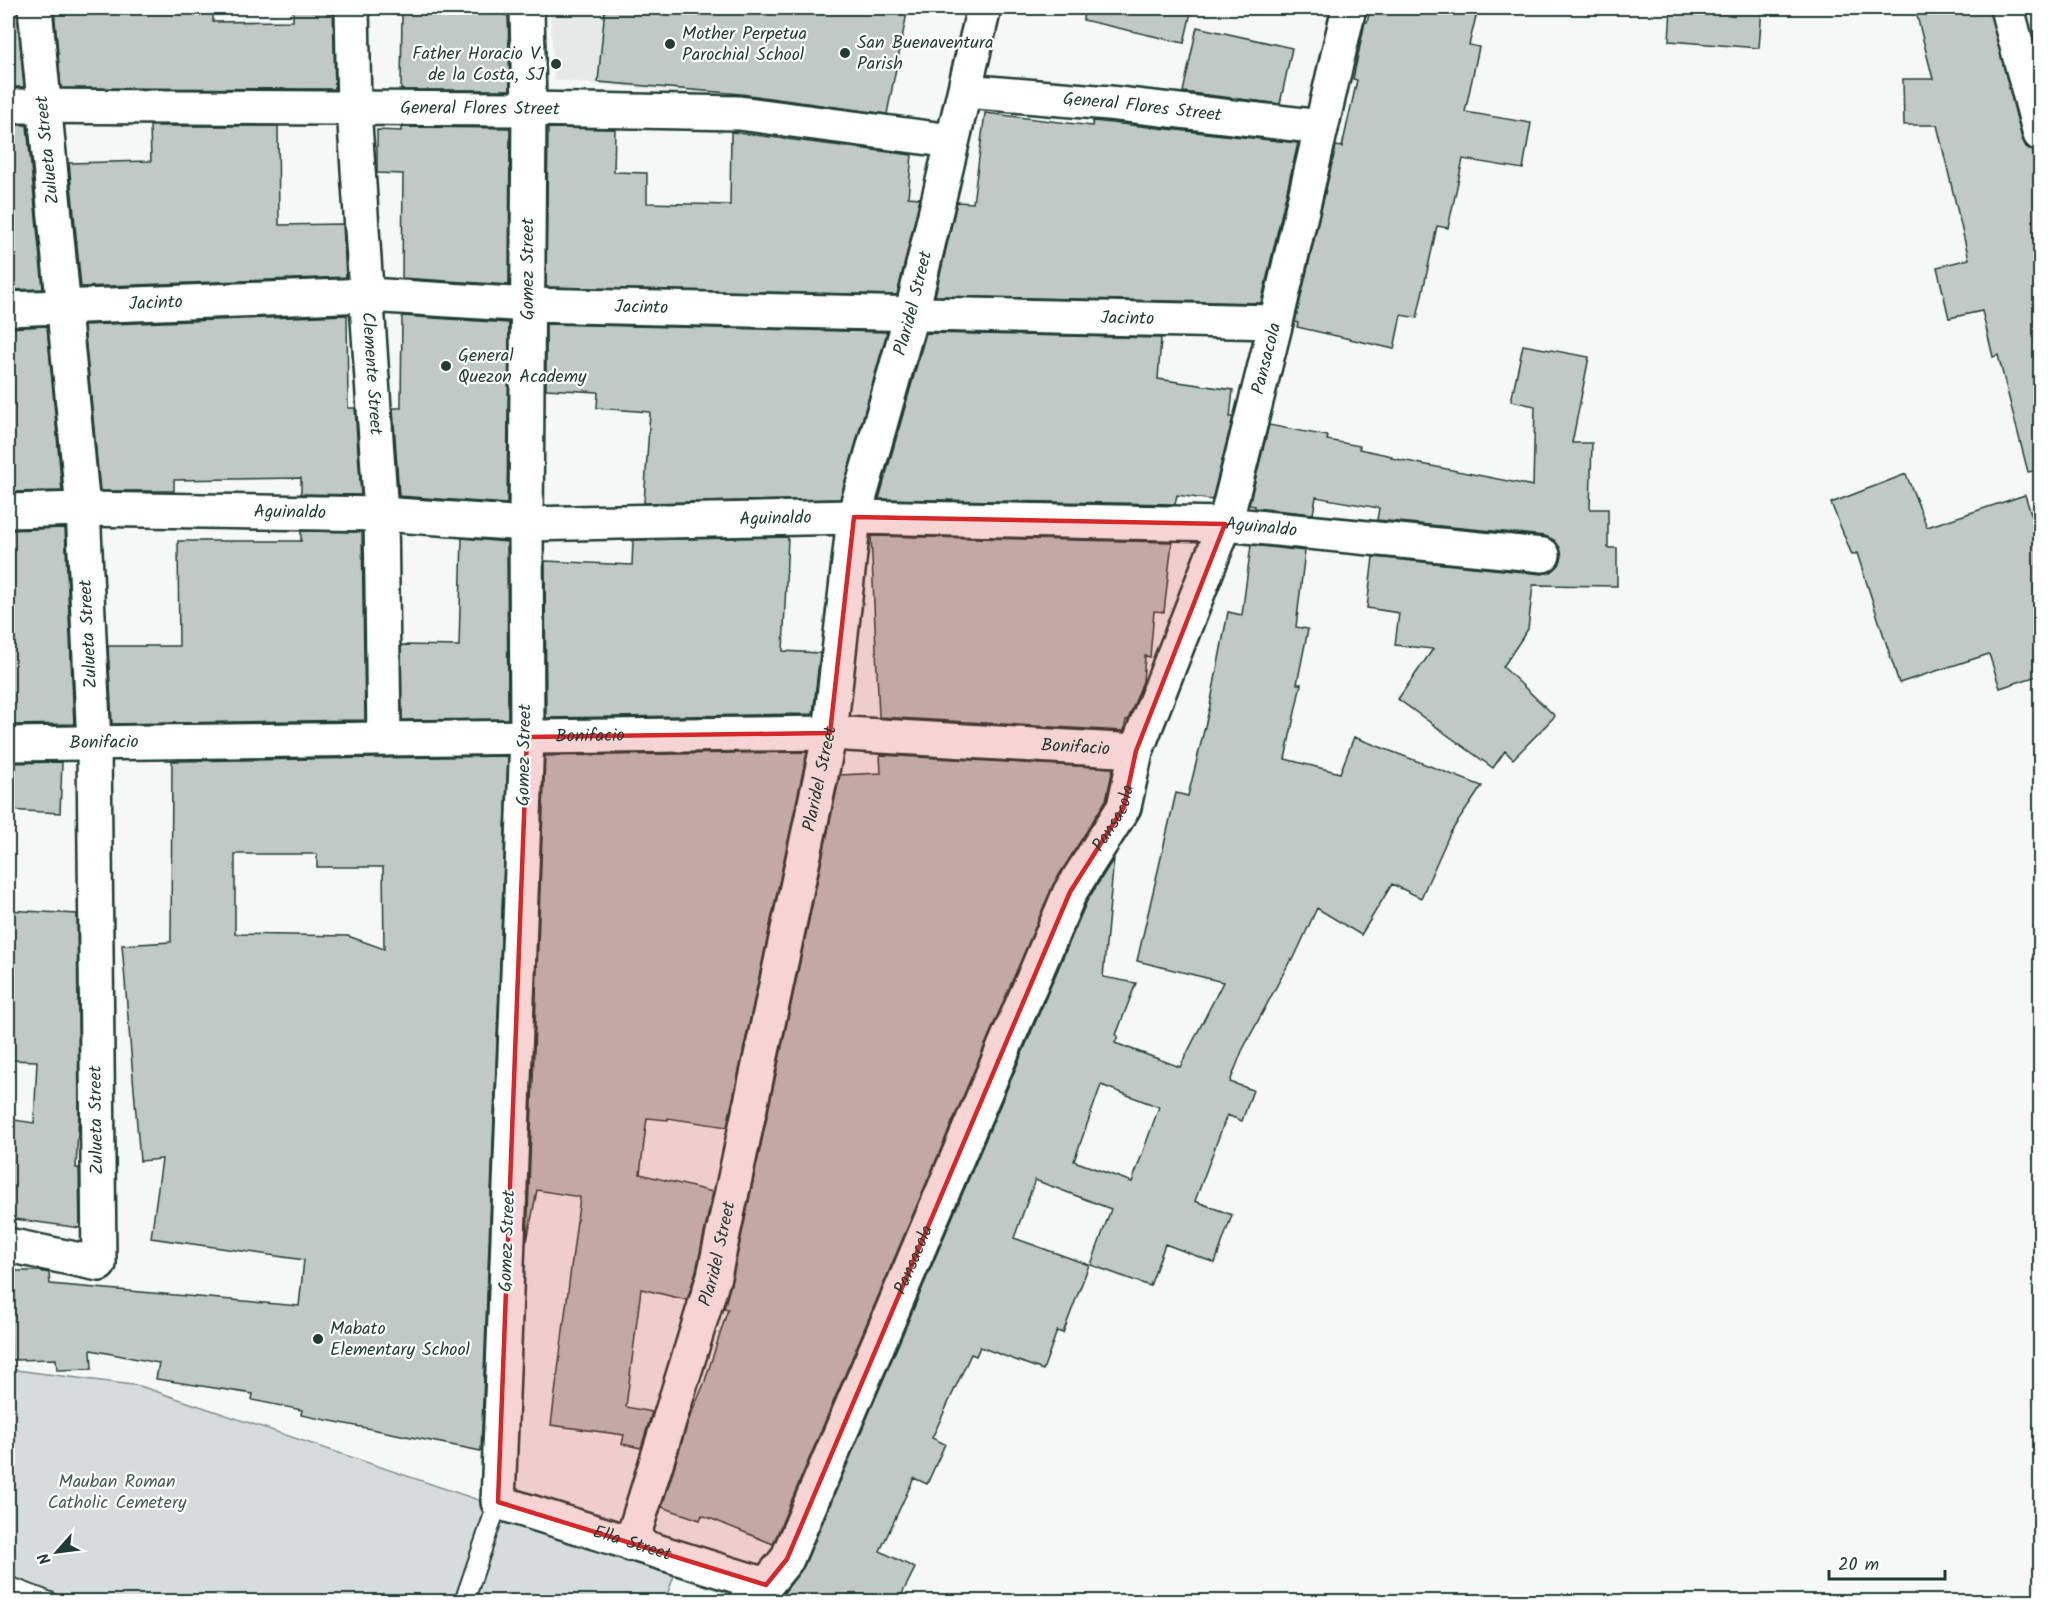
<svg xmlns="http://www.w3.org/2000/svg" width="2048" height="1609" viewBox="0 0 2048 1609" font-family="Kalam,sans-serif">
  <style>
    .built { fill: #e6e9e8 }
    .green { fill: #d6dcdb; stroke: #7a8c88; stroke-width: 1.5 }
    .building { fill: #c0c9c6; stroke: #1f3d34; stroke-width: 1.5; fill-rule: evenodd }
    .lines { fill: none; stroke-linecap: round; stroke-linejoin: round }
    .lane-casing { stroke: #1f3d34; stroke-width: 22 }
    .street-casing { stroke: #1f3d34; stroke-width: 38 }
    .lane { stroke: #fff; stroke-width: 18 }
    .street { stroke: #fff; stroke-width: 33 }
    .marked { fill: #d62828; fill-opacity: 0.2; stroke: #d62828; stroke-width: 4.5; stroke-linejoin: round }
    .poi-dot { fill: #1f3d34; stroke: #fff; stroke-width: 2 }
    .labels { text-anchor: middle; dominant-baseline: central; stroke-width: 4.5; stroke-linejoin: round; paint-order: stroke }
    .poi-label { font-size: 18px; fill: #1f3d34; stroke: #fff; text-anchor: start }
    .street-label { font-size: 18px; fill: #1f3d34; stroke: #fff }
    .park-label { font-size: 18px; fill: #445d55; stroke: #fff }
  </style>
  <rect width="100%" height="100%" fill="#f6f7f7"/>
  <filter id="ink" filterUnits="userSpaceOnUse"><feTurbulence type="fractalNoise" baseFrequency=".0167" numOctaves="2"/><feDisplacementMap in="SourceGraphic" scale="12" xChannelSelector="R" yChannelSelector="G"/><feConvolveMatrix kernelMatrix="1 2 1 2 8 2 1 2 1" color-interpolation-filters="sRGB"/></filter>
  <g filter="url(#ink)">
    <path class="built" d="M 550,8 L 796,8 L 778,101 L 554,80 Z"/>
    <path class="green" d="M 8,1369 L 140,1386 L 677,1567 L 665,1601 L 8,1602 Z"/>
    <path class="building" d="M 8,8 L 17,8 L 24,87 L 8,87 Z
      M 54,8 L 213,8 L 213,22 L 293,21 L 293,8 L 333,8 L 335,89 L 61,88 Z
      M 438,8 L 504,8 L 504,15 L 508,15 L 510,90 L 401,90 L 402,13 L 438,14 Z
      M 605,8 L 644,12 L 644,8 L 908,8 L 887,114 L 741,94 L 598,82 Z
      M 1084,8 L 1192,8 L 1184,43 L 1083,20 Z
      M 1371,8 L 1478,8 L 1469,45 L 1479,47 L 1465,112 L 1531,123 L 1523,169 L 1463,159 L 1448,228 L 1437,226 L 1417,318 L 1401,315 L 1394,349 L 1297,327 L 1298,323 L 1295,322 L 1336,146 L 1342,147 L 1357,80 L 1353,79 L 1365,22 L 1367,22 Z
      M 1671,8 L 1762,8 L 1759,48 L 1669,41 Z
      M 1915,8 L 1989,8 L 2022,139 L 2026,147 L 2033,151 L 2040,184 L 2040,470 L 2028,472 L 1998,355 L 1993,357 L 1982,311 L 1949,318 L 1937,267 L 1969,259 L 1937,125 L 1904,125 L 1903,79 L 1933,79 Z
      M 1197,27 L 1292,48 L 1280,104 L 1183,92 Z
      M 985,113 L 1092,126 L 1093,121 L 1298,143 L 1261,303 L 935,296 L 957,202 L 973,203 Z
      M 8,125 L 27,125 L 43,289 L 8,290 Z
      M 150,126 L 278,126 L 279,225 L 343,224 L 346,277 L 81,287 L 69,163 L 151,161 Z
      M 401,127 L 510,128 L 509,285 L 402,278 L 403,174 L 377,173 L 377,130 L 401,131 Z
      M 548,128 L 615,129 L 614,172 L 647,173 L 647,203 L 730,205 L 731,132 L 912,155 L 908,197 L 920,198 L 897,295 L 546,287 Z
      M 347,315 L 348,408 L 355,408 L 361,495 L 301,494 L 301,478 L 174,480 L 174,491 L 100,491 L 84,325 Z
      M 402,316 L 509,323 L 507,504 L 399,496 L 393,408 L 401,408 Z
      M 546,324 L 887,332 L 840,499 L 644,503 L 650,412 L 597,408 L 598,392 L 546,389 Z
      M 47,326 L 62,491 L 8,492 L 8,328 Z
      M 926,333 L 1161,338 L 1158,379 L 1233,390 L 1230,417 L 1233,417 L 1212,500 L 1177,495 L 1175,504 L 879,499 Z
      M 1523,345 L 1589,357 L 1572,443 L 1592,443 L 1590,509 L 1608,509 L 1608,548 L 1617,548 L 1617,586 L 1533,585 L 1528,629 L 1503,667 L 1555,716 L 1513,759 L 1505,751 L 1493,768 L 1398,699 L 1433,649 L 1395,645 L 1399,613 L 1367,608 L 1373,557 L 1542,574 L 1551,572 L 1559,565 L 1562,557 L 1560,548 L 1554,540 L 1545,536 L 1377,520 L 1379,508 L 1316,497 L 1313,514 L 1255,508 L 1255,506 L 1249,505 L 1269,425 L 1328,436 L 1327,440 L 1360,446 L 1359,449 L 1392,456 L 1391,458 L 1533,486 L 1535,406 L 1511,401 Z
      M 1906,474 L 1927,527 L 2025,495 L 2040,542 L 2040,675 L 2000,688 L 1989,654 L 1899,683 L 1857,553 L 1852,555 L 1831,503 Z
      M 65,528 L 74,724 L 9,725 L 8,617 L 12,616 L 9,530 Z
      M 301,531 L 362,532 L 365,720 L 112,724 L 108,646 L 179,646 L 178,541 L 301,541 Z
      M 871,536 L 1172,542 L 1164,612 L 1154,611 L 1150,657 L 1145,656 L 1143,681 L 1128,720 L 1126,720 L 1124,731 L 879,717 Z
      M 788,537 L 783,651 L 820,653 L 813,714 L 546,718 L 545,561 L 632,565 L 633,540 Z
      M 462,538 L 507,542 L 508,719 L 402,720 L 401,645 L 459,646 Z
      M 1251,545 L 1305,551 L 1296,627 L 1308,629 L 1297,684 L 1301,684 L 1285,759 L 1340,773 L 1354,737 L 1482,786 L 1450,833 L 1421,898 L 1392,884 L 1361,935 L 1317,908 L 1293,960 L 1291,959 L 1242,1051 L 1230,1082 L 1253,1090 L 1242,1121 L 1227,1115 L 1195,1201 L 1232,1215 L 1215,1263 L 1165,1244 L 1150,1286 L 1091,1265 L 1111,1209 L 1035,1180 L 1014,1238 L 1089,1265 L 1063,1333 L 1057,1331 L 1043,1370 L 980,1347 L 976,1356 L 971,1354 L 932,1438 L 945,1444 L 927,1484 L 914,1478 L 880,1551 L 915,1568 L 898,1602 L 779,1602 L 783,1594 L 804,1566 L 1087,901 L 1114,858 L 1103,977 L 1136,983 L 1116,1035 L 1118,1036 L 1115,1043 L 1180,1067 L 1223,982 L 1137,961 L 1176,793 L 1188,796 L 1210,706 L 1228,612 L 1242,615 ZM 1101,1085 L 1159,1107 L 1132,1182 L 1074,1161 Z
      M 807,752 L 727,1127 L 668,1118 L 668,1120 L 647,1118 L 640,1174 L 713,1192 L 696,1271 L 687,1300 L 641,1289 L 626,1407 L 652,1412 L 641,1448 L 622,1444 L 624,1435 L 551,1425 L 580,1197 L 537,1190 L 527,1241 L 545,756 Z
      M 880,755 L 1113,768 L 1106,800 L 1053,885 L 773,1544 L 702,1515 L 700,1520 L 662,1507 L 689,1419 L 704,1384 L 728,1309 L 724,1308 L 732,1280 L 840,775 L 881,773 Z
      M 508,756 L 481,1451 L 301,1415 L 302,1410 L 252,1400 L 253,1394 L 156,1379 L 159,1363 L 91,1350 L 92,1369 L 57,1370 L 56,1359 L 11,1360 L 9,1271 L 39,1271 L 49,1273 L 50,1284 L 299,1306 L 304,1260 L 151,1238 L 162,1159 L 140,1161 L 122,945 L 171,942 L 172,761 ZM 235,854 L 317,854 L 317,867 L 383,867 L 384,949 L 348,936 L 235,934 Z
      M 62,762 L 60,813 L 8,810 L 8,763 Z
      M 8,910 L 77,914 L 79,1114 L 76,1168 L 79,1168 L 80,1228 L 8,1218 L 8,1119 L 34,1123 L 37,1061 L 8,1060 Z"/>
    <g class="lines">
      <g class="lane-casing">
        <path id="lane" d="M 8,1586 L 50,1602
          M 464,1602 L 498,1502"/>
      </g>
      <g class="street-casing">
        <g id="street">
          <path id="s1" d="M 352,8 L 354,109 L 381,514 L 384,739"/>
          <path id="s2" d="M 527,8 L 529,109 L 526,524 L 527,737 L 498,1502 L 766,1585"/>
          <path d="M 2007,8 L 2040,134"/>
          <path id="s3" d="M 965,91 L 1109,103 L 1321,127"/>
          <path id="s4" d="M 8,106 L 529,109 L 739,113 L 952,141"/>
          <path id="s5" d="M 8,309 L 368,295 L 528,305 L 1276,322"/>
          <path id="s6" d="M 8,511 L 83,509 L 381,514 L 526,524 L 854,517 L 1225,524 L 1543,555"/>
          <path id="s7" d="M 8,744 L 830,733 L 1136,751"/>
          <path d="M 8,1245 L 99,1264 L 94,744 L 83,509 L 35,8"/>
          <path id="s8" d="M 631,1544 L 714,1276 L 830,733 L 854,517 L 912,312 L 984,8"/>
          <path id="s9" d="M 747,1599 L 766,1585 L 787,1559 L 1070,892 L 1124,807 L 1136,751 L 1225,524 L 1276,322 L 1349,8"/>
        </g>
      </g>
      <use href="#lane" class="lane"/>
      <use href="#street" class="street"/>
    </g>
  </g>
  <path class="marked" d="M 854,517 L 1225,524 L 1136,751 L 1124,807 L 1070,892 L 787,1559 L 766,1585 L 498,1502 L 527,737 L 830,733 Z"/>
  <g class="poi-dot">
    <circle cx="670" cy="44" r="6"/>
    <circle cx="845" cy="53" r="6"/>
    <circle cx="556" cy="64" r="6"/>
    <circle cx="446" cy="366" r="6"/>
    <circle cx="318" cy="1339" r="6"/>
  </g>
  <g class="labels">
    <g class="poi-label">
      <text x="682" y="34">Mother Perpetua<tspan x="682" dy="21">Parochial School</tspan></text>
      <text x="857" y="43">San Buenaventura<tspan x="857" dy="21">Parish</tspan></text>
      <text x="544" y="54" text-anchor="end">Father Horacio V.<tspan x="544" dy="21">de la Costa, SJ</tspan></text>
      <text x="458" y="356">General<tspan x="458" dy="21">Quezon Academy</tspan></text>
      <text x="330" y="1329">Mabato<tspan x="330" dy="21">Elementary School</tspan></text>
    </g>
    <g class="street-label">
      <text stroke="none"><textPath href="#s3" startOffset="178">General Flores Street</textPath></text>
      <text stroke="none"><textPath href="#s4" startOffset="472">General Flores Street</textPath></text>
      <text transform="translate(48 150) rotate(-96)">Zulueta Street</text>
      <text transform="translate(528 269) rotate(-90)">Gomez Street</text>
      <text stroke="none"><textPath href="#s8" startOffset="1275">Plaridel Street</textPath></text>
      <text stroke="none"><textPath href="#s5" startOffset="148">Jacinto</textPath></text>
      <text stroke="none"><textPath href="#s5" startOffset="634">Jacinto</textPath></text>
      <text stroke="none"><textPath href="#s5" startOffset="1120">Jacinto</textPath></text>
      <text stroke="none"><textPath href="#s9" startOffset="1354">Pansacola</textPath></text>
      <text stroke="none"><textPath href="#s1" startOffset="366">Clemente Street</textPath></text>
      <text stroke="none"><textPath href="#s6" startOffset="282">Aguinaldo</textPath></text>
      <text stroke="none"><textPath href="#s6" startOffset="768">Aguinaldo</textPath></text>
      <text stroke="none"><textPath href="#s6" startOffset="1254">Aguinaldo</textPath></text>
      <text transform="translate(89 634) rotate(-93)">Zulueta Street</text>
      <text stroke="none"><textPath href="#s7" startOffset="582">Bonifacio</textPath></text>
      <text stroke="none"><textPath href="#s7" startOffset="96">Bonifacio</textPath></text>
      <text stroke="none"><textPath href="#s7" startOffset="1068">Bonifacio</textPath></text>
      <text transform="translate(525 755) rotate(-89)">Gomez Street</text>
      <text stroke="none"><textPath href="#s8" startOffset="789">Plaridel Street</textPath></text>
      <text stroke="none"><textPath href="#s9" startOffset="868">Pansacola</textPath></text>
      <text transform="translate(97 1120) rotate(-91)">Zulueta Street</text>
      <text transform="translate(508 1241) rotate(-88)">Gomez Street</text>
      <text stroke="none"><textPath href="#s8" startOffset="303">Plaridel Street</textPath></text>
      <text stroke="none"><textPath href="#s9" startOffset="382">Pansacola</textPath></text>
      <text stroke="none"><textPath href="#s2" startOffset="1635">Ella Street</textPath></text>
    </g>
    <g class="park-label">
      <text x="117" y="1482">Mauban Roman<tspan x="117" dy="21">Catholic Cemetery</tspan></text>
    </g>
  </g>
  <rect width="2048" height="1609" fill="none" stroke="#fff" stroke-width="30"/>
  <rect x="15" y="15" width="2018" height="1579" fill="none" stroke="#1f3d34" stroke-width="2" filter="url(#ink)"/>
  <g transform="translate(57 1552) rotate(242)" stroke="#ffffff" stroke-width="4.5" paint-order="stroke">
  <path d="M0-4.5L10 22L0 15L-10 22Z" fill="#1f3d34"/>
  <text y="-9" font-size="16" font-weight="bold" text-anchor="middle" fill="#1f3d34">N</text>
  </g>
  <path d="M1829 1570v9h116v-9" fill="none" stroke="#1f3d34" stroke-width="3"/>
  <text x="1838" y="1570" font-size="18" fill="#1f3d34" stroke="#ffffff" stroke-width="4.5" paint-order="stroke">20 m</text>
</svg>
